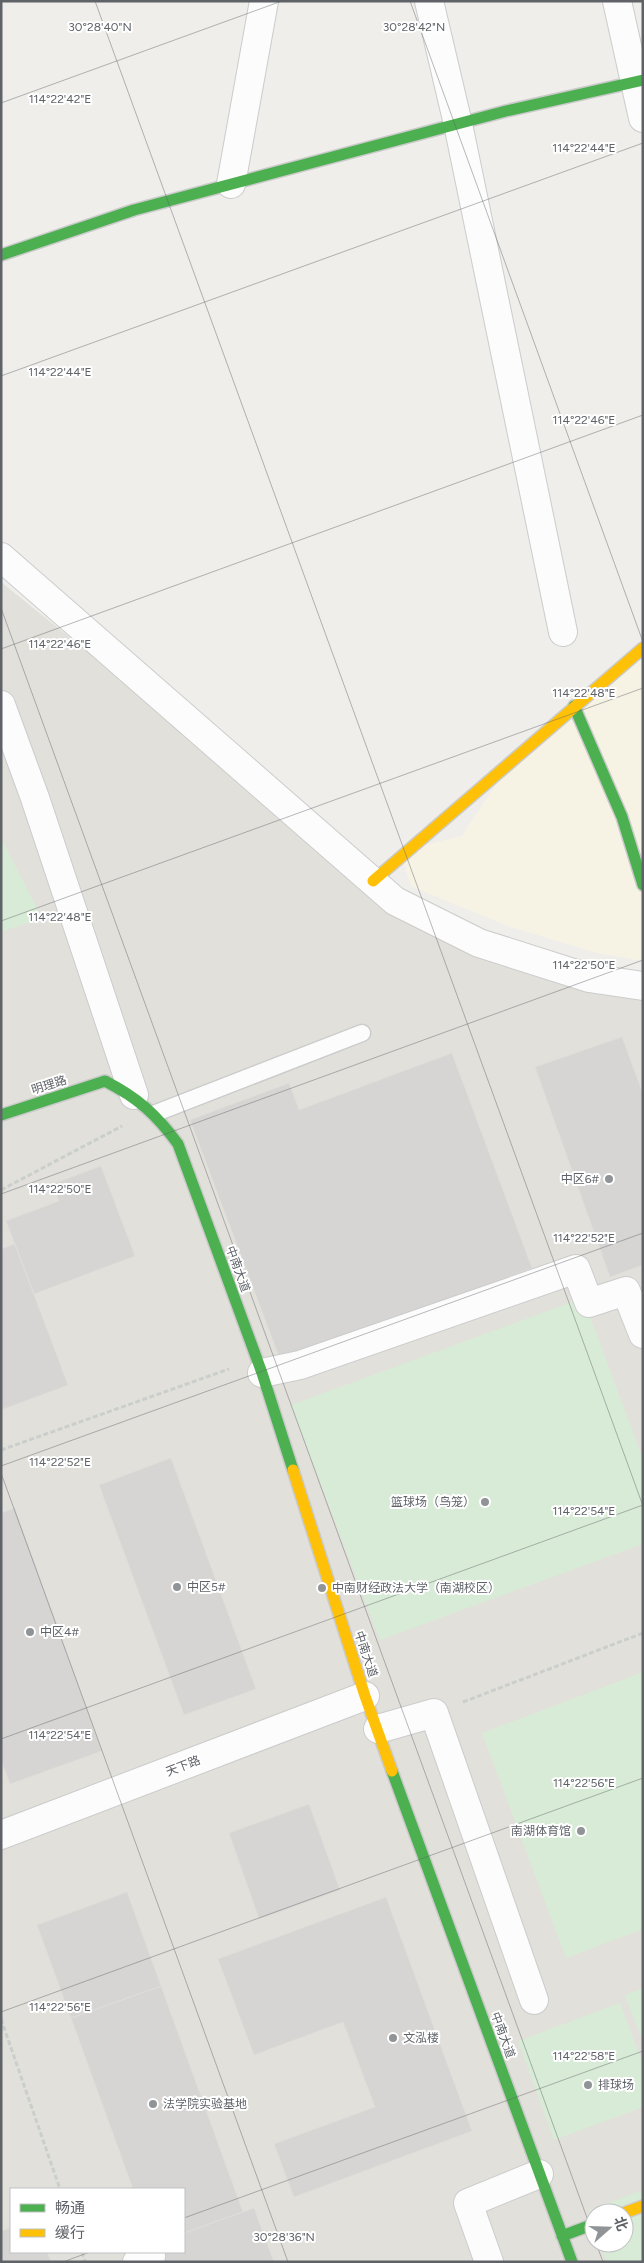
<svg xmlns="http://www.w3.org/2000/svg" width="644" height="2263" viewBox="0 0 644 2263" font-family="Figtree,'Noto Sans SC',sans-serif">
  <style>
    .commercial { fill: #f7f3e4 }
    .education { fill: #e2e0da; fill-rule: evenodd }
    .green { fill: #d8ebd6 }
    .building { fill: #d6d5d3; stroke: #deddd9 }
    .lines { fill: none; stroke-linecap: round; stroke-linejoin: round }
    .lane-casing { stroke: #cbcccc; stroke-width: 19 }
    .street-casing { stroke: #cbcccc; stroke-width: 30 }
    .fast-casing { stroke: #cacacb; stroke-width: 14 }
    .slow-casing { stroke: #cacacb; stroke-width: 14 }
    .path { stroke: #cacfcc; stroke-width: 3; stroke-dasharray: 5 2.5; stroke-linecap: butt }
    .lane { stroke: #fdfcfc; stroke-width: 16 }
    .street { stroke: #fdfcfc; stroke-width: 28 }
    .fast { stroke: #4caf50; stroke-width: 11 }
    .slow { stroke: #ffc107; stroke-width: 11 }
    .ticks { fill: none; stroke: #5f6368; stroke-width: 1; stroke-opacity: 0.45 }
    .poi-dot { fill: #919496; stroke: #fff; stroke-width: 2 }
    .labels { text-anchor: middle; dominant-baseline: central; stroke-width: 4; stroke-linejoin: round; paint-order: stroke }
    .street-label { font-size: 12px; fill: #5f6368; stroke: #fff }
    .poi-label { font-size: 12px; fill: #5f6368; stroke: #fff; text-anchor: start }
    .ticks-label { font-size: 12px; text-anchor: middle; fill: #5f6368; stroke: #fff; stroke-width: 4; stroke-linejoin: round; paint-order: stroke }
  </style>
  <rect width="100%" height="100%" fill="#efeeea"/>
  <path class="commercial" d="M 643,648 L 643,961 L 597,953 L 505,925 L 411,886 L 400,851 L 462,836 L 511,761 Z"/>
  <path class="education" d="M 1,582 L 395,900 L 643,986 L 643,2262 L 1,2262 ZM 11,2189 L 184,2189 L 184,2252 L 11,2252 ZM 594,2213 L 624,2213 L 624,2243 L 594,2243 Z"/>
  <path class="green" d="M 1,838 L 42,918 L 1,932 Z
    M 583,1298 L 643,1459 L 643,1544 L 380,1640 L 291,1405 Z
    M 643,1672 L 643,1929 L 566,1958 L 482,1733 Z
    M 643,1988 L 643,2042 L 625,1995 Z
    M 620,2003 L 643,2064 L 643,2107 L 554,2140 L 518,2041 Z
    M 643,2190 L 643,2262 L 607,2262 L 600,2243 L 624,2243 L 624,2213 L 594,2213 L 594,2225 L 589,2210 Z"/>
  <path class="building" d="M 622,1037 L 643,1094 L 643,1265 L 610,1277 L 535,1067 Z
    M 452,1053 L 532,1268 L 281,1362 L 190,1120 L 289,1083 L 299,1110 Z
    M 101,1166 L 135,1256 L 34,1294 L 6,1221 L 59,1201 L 53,1184 Z
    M 15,1244 L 68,1385 L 1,1410 L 1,1249 Z
    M 171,1458 L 256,1689 L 184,1715 L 99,1485 Z
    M 15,1508 L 102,1751 L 10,1784 L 1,1760 L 1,1513 Z
    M 309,1804 L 340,1890 L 259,1919 L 229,1833 Z
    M 127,1892 L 161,1986 L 71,2018 L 37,1925 Z
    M 386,1897 L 472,2131 L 294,2197 L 274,2144 L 375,2107 L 343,2022 L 254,2055 L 218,1959 Z
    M 161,1986 L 243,2212 L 184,2233 L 184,2189 L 133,2189 L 71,2018 Z
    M 254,2208 L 274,2262 L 159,2262 L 155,2252 L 184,2252 L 184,2233 Z
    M 11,2228 L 11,2252 L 47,2252 L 51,2262 L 1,2262 L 1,2231 Z"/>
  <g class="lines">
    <g class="lane-casing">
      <path id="lane" d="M 156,1113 L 362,1033"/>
    </g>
    <g class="street-casing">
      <path id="street" d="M 429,1 L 458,124 L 563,632
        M 617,1 L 643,118
        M 231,184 L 264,1
        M 1,557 L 395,901 L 479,943 L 589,978 L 643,986
        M 1,705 L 35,798 L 134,1095
        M 262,1373 L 300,1365 L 576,1269 L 589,1303 L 626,1291 L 643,1334
        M 378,1729 L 434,1713 L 534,2000
        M 1,1835 L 365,1696
        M 137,2262 L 151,2256
        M 489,2262 L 468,2203 L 539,2174"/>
    </g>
    <g class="fast-casing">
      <path id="fast" d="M 1,255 L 134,210 L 506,111 L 643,80
        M 574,706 L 622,817 L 643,885
        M 1,1115 L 105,1081 C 138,1098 156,1114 178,1144 L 262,1373 L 293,1470
        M 392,1771 L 572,2262
        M 562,2236 L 594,2224"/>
    </g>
    <g class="slow-casing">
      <path id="slow" d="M 373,881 L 643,648
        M 293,1470 L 365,1696 L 392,1771
        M 624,2213 L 643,2206"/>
    </g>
    <path class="path" d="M 1,1190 L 122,1126
      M 1,1450 L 229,1369
      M 463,1702 L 643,1633
      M 1,2019 L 60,2189
      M 82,2252 L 85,2262"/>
    <use href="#lane" class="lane"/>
    <use href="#street" class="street"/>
    <use href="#fast" class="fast"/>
    <use href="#slow" class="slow"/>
  </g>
  <path class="ticks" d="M 95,1 L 643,1506M 410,1 L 643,642M 1,103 L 282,1M 1,376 L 643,143M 1,608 L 594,2237M 1,649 L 643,415M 1,921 L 643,688M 1,1194 L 643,960M 1,1466 L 643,1233M 1,1473 L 288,2262M 1,1739 L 643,1505M 1,2012 L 643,1778M 184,2218 L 643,2051M 596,2243 L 603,2262M 63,2262 L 90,2252"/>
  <g class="poi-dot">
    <circle cx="609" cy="1179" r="5"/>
    <circle cx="485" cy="1502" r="5"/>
    <circle cx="177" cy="1587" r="5"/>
    <circle cx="322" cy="1588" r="5"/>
    <circle cx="30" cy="1632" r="5"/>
    <circle cx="581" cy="1831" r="5"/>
    <circle cx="393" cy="2038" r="5"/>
    <circle cx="588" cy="2085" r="5"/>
    <circle cx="153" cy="2104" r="5"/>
  </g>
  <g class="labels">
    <g class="street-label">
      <text transform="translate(49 1085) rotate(-18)">明理路</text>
      <text transform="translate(238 1269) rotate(70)">中南大道</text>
      <text transform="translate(366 1654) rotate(72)">中南大道</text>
      <text transform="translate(183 1766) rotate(-21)">天下路</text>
      <text transform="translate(503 2035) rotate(70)">中南大道</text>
    </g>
    <g class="poi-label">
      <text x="599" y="1179" text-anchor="end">中区6#</text>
      <text x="475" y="1502" text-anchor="end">篮球场（鸟笼）</text>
      <text x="187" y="1587">中区5#</text>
      <text x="332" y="1588">中南财经政法大学（南湖校区）</text>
      <text x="40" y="1632">中区4#</text>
      <text x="571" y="1831" text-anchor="end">南湖体育馆</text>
      <text x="403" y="2038">文泓楼</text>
      <text x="598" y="2085">排球场</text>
      <text x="163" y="2104">法学院实验基地</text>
    </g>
  </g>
  <g class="ticks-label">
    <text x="100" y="31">30°28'40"N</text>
    <text x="414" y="31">30°28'42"N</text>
    <text x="60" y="103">114°22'42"E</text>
    <text x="584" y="152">114°22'44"E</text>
    <text x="60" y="376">114°22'44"E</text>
    <text x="584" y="424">114°22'46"E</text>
    <text x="60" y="648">114°22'46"E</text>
    <text x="584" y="697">114°22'48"E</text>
    <text x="60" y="921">114°22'48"E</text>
    <text x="584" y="969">114°22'50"E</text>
    <text x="60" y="1193">114°22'50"E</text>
    <text x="584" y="1242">114°22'52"E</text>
    <text x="60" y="1466">114°22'52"E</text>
    <text x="584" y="1515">114°22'54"E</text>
    <text x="60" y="1739">114°22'54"E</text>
    <text x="584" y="1787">114°22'56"E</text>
    <text x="60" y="2011">114°22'56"E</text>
    <text x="584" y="2060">114°22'58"E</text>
    <text x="284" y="2241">30°28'36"N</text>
  </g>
  <rect width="644" height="2263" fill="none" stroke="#5f6368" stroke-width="5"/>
  <rect x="10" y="2188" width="175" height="65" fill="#ffffff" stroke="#bfc1c3"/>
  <rect x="20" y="2204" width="25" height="8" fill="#4caf50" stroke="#bfc1c3"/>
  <text x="55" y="2213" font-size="15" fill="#5f6368">畅通</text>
  <rect x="20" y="2229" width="25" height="8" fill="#ffc107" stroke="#bfc1c3"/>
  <text x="55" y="2238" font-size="15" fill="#5f6368">缓行</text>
  <g transform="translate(609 2228) rotate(70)"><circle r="24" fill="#ffffff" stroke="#bfc1c3"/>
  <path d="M0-4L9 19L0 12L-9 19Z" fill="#919496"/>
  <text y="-8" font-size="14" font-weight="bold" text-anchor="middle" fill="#5f6368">北</text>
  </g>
</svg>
